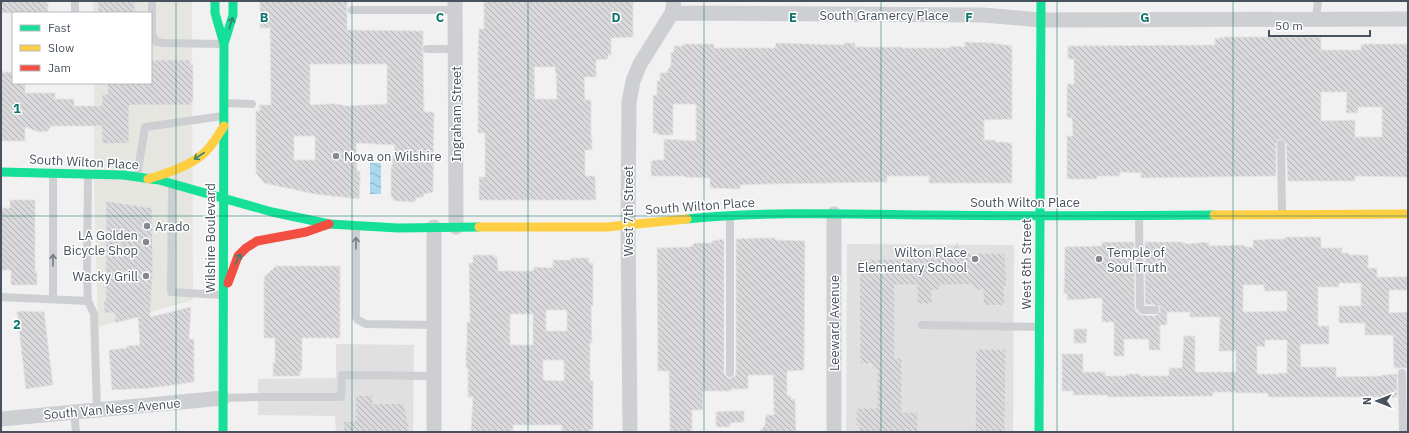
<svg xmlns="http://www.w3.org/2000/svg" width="1409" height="433" viewBox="0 0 1409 433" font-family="'IBM Plex Sans',sans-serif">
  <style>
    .commercial { fill: #e6e6e0 }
    .education { fill: #e0e0e1 }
    .water { fill: url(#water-waves) }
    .building { fill: url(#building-back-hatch); stroke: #e3e3e4; fill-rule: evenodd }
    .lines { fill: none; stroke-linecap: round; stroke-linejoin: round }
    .lane { stroke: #cdcfd2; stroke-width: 8 }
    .street { stroke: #cdcfd2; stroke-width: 15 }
    .fast { stroke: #16e098; stroke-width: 9 }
    .slow { stroke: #ffcf43; stroke-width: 9 }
    .jam { stroke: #f24e42; stroke-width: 9 }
    .oneway { stroke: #368372 }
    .oneway2 { stroke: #777d87 }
    .grid { fill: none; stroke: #0f766e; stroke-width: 1; stroke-opacity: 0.55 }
    .poi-dot { fill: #848991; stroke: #fff; stroke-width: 1.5 }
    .labels { text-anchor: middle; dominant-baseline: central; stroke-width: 3; stroke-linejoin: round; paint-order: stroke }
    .street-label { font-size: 13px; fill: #48515e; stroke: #fff }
    .poi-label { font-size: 13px; fill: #48515e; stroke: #fff; text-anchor: start }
    .grid-label { font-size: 13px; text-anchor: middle; font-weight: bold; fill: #0f766e; stroke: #fff; stroke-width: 3; stroke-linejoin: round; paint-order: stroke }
  </style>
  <defs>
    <pattern id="water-waves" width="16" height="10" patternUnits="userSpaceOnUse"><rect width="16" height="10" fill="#aad8ef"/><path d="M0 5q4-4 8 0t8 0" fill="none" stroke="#8cb2c5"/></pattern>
    <pattern id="building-back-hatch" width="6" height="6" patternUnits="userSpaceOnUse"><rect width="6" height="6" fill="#d9d9db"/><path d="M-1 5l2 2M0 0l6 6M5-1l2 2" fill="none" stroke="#b2b2b5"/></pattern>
  </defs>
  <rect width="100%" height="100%" fill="#f2f1f1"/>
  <path class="commercial" d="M 93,1 L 192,1 L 193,300 L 98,327 L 94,184 L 94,83 L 151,83 L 151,13 L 93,13 Z"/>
  <path class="education" d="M 847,244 L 1014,245 L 1013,432 L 846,432 Z
    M 336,344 L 414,345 L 413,432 L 336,432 L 335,416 L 258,415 L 258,379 L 336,378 Z"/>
  <path class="water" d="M 370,163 L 381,163 L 381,194 L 370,194 Z"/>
  <path class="building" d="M 1,1 L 45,1 L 45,3 L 48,3 L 48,13 L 1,13 Z
    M 98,1 L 135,1 L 135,13 L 98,13 Z
    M 260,1 L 347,1 L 347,30 L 423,31 L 423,45 L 422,49 L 423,53 L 424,112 L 434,112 L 433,192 L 423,194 L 424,197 L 416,198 L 415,202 L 394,201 L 391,196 L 391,166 L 392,166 L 395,145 L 356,143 L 357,171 L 360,172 L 360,181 L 359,199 L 315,194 L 264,183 L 256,173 L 256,111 L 260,111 L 259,105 L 271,105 L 270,28 L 260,28 ZM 310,64 L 387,64 L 387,104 L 347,106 L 337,104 L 328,104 L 310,105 ZM 294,136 L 315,136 L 315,160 L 294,160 Z
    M 484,1 L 633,1 L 633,37 L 611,38 L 611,55 L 608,55 L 608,59 L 596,60 L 596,77 L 584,77 L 585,100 L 591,100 L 591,139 L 592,139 L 592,150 L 585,150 L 585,176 L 595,176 L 596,200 L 479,200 L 479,177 L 485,177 L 485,133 L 478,133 L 478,51 L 479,29 L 484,29 ZM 534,67 L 555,67 L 555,71 L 556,71 L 557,99 L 535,99 Z
    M 1224,37 L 1321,37 L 1321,50 L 1361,50 L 1361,45 L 1365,44 L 1408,44 L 1408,177 L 1355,176 L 1355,181 L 1288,181 L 1286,144 L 1285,141 L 1281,139 L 1278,140 L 1276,144 L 1276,176 L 1141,178 L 1141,173 L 1120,172 L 1120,176 L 1097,176 L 1097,179 L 1067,179 L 1067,136 L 1073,136 L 1072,118 L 1067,118 L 1067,84 L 1074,84 L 1074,59 L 1068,59 L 1068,46 L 1215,45 L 1215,38 L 1224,38 ZM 1321,92 L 1347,92 L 1346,113 L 1358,113 L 1358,107 L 1382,107 L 1382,137 L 1355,137 L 1355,120 L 1321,121 Z
    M 965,42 L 992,43 L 1012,46 L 1012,119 L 984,120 L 984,140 L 995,140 L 995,142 L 1007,142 L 1007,143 L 1012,143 L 1012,183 L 929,183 L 929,176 L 887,176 L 887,182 L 767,184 L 740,185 L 740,189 L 710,188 L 710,178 L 685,177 L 685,176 L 651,176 L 651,161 L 653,161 L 653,160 L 664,160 L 664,139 L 696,141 L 696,104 L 673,104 L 673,135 L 658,135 L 658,133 L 653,133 L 653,95 L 657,95 L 657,81 L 660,81 L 660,73 L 666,73 L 671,65 L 671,52 L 674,52 L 674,46 L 683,46 L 683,44 L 714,44 L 714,48 L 775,48 L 776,43 L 844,45 L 844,43 L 855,43 L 855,47 L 900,47 L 904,48 L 950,48 L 950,46 L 965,47 Z
    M 151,60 L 190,60 L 190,65 L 193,65 L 193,102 L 191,102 L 191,105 L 129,105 L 129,143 L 102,144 L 102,126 L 51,126 L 48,131 L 39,132 L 25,127 L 25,141 L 1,141 L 1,72 L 13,72 L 13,83 L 25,83 L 25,93 L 55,93 L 55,99 L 74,99 L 74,106 L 102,106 L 102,94 L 108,94 L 107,83 L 151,83 Z
    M 10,200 L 35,200 L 35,272 L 37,272 L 37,285 L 11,285 L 11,270 L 1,270 L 1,208 L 10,208 Z
    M 106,201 L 152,208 L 153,269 L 150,317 L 191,307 L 189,339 L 194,339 L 194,382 L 151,388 L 112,390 L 109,350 L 127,348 L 127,346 L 140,345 L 138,317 L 115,323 L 115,313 L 104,313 L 104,301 L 106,301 Z
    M 1285,237 L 1321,237 L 1321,248 L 1342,248 L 1342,253 L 1349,253 L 1349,255 L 1368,255 L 1368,268 L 1377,268 L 1377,277 L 1408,277 L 1408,290 L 1389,290 L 1389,313 L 1408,312 L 1407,368 L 1394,368 L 1393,335 L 1365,335 L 1365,323 L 1339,323 L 1339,306 L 1361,306 L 1361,283 L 1339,283 L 1339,287 L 1318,287 L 1318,326 L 1329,326 L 1329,344 L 1300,344 L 1301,367 L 1336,367 L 1336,377 L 1382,376 L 1382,375 L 1397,374 L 1397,397 L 1384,399 L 1378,397 L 1268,397 L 1268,393 L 1236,393 L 1236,392 L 1213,392 L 1213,396 L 1108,397 L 1108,395 L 1073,395 L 1073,391 L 1062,391 L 1062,354 L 1083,354 L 1083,372 L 1105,372 L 1105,376 L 1126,376 L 1126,374 L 1140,374 L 1140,376 L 1169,376 L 1169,368 L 1182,368 L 1184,336 L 1195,336 L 1195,372 L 1236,372 L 1236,351 L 1219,351 L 1220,317 L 1190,317 L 1190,312 L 1167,312 L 1167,325 L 1160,325 L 1160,350 L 1149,350 L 1149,339 L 1124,339 L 1124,356 L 1114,356 L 1114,322 L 1102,322 L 1102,298 L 1067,300 L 1067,293 L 1064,294 L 1065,247 L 1102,246 L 1102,242 L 1134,242 L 1135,308 L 1136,311 L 1141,315 L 1155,316 L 1160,312 L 1160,307 L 1155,305 L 1145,304 L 1145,242 L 1183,242 L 1186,244 L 1199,243 L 1200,242 L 1209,243 L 1209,246 L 1240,245 L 1253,248 L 1253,240 L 1265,240 L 1265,239 L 1285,239 ZM 1243,285 L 1264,285 L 1264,291 L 1287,291 L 1287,311 L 1243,312 ZM 1265,340 L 1287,340 L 1287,373 L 1279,373 L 1279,374 L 1257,374 L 1257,346 L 1265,347 Z
    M 759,238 L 775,238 L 775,240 L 805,241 L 804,370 L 787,371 L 787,396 L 791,396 L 791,399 L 795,399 L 796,432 L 759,432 L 765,425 L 766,415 L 774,415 L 773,375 L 748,375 L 748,389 L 731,389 L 731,391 L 703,391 L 703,410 L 692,410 L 692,432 L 670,432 L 669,371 L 658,371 L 657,248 L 690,247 L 695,243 L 712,243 L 712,241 L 724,239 L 724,373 L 727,378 L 730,378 L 735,376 L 736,373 L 736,239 Z
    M 957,243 L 963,253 L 1005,253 L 1007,286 L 1004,286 L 1005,305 L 984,306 L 984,304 L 983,304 L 983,290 L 974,290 L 974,285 L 940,285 L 940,290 L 932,290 L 932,304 L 917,304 L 917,285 L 895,285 L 895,358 L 902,358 L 902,412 L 918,412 L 918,432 L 859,432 L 859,426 L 856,426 L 856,408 L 877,408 L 877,369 L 872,369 L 872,364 L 860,364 L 859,259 L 909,259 L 909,252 L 951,252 Z
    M 473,255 L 494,255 L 494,257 L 497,257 L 498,271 L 533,271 L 534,267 L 552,268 L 552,266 L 553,266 L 553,260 L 571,260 L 571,258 L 589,258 L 589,263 L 593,263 L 593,306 L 591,306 L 592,343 L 590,343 L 590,381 L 593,381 L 593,429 L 589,430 L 590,432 L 562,432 L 562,425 L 513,425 L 513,432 L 471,432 L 473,397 L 468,397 L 468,368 L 466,368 L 466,349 L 467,347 L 467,322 L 470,322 L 469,263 L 473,263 ZM 546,310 L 567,310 L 567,331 L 546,331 ZM 510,314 L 533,314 L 533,345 L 510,345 ZM 543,360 L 564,360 L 564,381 L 543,380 Z
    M 276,266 L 340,266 L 340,338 L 302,338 L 302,371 L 300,371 L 300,376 L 273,376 L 273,363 L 275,363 L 275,338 L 264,338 L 264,277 Z
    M 23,311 L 44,312 L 53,385 L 26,389 L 17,312 Z
    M 1074,329 L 1087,329 L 1086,343 L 1074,343 Z
    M 976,349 L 1006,349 L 1005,432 L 975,432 Z
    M 356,395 L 373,395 L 373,404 L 404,403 L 410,432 L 344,432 L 343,421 L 355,421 Z
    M 732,411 L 744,411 L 744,422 L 730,423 L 730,427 L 716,427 L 716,412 Z"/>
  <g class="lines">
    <path class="lane" d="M 75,1 L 75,13
      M 152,1 L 152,34 L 156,42 L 163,43 L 223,44
      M 352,10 L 455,10
      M 1316,19 L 1318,1
      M 427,49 L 455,49
      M 225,103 L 252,104
      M 1281,144 L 1282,214
      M 88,174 L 87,277 L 88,301 L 94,314 L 97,410
      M 137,176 L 145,127 L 223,116
      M 172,185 L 171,292 L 222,295
      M 730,216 L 730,373
      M 1139,217 L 1140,307 L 1143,310 L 1155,310
      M 356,227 L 356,317 L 358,320 L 366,324 L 434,325
      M 1,297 L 88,301
      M 53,299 L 53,174
      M 922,325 L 1038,327
      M 1402,373 L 1403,432
      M 224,398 L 256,397 L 341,397 L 342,375 L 434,376
      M 74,412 L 76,432"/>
    <path class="street" d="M 455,1 L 456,227
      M 672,13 L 983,15 L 1041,20 L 1408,19
      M 1,419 L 223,398
      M 434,432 L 434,227
      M 630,432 L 628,225 L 629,102 L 633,81 L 640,64 L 672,13 L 674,1
      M 834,432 L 834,214"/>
    <path class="fast" d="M 215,1 L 215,13 L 224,44 L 223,432
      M 224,44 L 233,15 L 233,1
      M 1,172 L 123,175 L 159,180 L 272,212 L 329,224 L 398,228 L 479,227
      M 687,219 C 768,211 849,214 931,215 C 1025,216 1120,216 1214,215
      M 1039,432 L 1041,1"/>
    <path class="slow" d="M 148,179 C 167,173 188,167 203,154 C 212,147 218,135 224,126
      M 1214,215 L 1408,214
      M 479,227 L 607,227 L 687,219"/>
    <path class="jam" d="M 228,283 L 238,256 L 246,248 L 257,241 L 306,232 L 329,224"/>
  </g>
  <defs><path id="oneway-shaft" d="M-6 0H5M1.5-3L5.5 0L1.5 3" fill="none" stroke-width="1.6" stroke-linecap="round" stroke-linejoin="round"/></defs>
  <g class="oneway">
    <use href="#oneway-shaft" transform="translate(231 23) rotate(-72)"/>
    <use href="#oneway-shaft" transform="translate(199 156) rotate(147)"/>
    <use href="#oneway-shaft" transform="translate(238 259) rotate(-62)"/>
  </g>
  <g class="oneway2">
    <use href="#oneway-shaft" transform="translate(356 243) rotate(-90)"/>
    <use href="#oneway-shaft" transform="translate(53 260) rotate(-90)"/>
  </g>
  <path class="grid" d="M 176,1 L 176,432M 352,1 L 352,432M 528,1 L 528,432M 704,1 L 704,432M 881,1 L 881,432M 1057,1 L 1057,432M 1233,1 L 1233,432M 1,216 L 1408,216"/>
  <g class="poi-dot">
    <circle cx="336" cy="156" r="4"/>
    <circle cx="147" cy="226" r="4"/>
    <circle cx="146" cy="242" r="4"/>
    <circle cx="975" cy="259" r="4"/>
    <circle cx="1099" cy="259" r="4"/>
    <circle cx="146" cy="276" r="4"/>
  </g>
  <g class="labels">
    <g class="street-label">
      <text x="884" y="15">South Gramercy Place</text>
      <text transform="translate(456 114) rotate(-90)">Ingraham Street</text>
      <text transform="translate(84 162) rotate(3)">South Wilton Place</text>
      <text x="1025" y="202">South Wilton Place</text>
      <text transform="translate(700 206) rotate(-4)">South Wilton Place</text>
      <text transform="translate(628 211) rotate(-90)">West 7th Street</text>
      <text transform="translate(210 238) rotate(-90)">Wilshire Boulevard</text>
      <text transform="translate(1026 264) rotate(-90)">West 8th Street</text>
      <text transform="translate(834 323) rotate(-90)">Leeward Avenue</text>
      <text transform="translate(112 409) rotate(-5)">South Van Ness Avenue</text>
    </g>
    <g class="poi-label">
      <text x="344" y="156">Nova on Wilshire</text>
      <text x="155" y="226">Arado</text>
      <text x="138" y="235" text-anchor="end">LA Golden<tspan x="138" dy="15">Bicycle Shop</tspan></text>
      <text x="967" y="252" text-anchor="end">Wilton Place<tspan x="967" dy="15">Elementary School</tspan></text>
      <text x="1107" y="252">Temple of<tspan x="1107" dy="15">Soul Truth</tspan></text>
      <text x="138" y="276" text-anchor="end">Wacky Grill</text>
    </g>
  </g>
  <g class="grid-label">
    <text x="264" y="22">B</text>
    <text x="440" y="22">C</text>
    <text x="616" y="22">D</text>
    <text x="793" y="22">E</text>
    <text x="969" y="22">F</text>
    <text x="1145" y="22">G</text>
    <text x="17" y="113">1</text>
    <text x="17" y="329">2</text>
  </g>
  <rect width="1409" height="433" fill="none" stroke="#48515e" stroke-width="4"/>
  <rect x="12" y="12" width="140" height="72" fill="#ffffff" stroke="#b6b9bf"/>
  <rect x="20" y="25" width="20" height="6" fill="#16e098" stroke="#b6b9bf"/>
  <text x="48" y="32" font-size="12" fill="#48515e">Fast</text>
  <rect x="20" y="45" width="20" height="6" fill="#ffcf43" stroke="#b6b9bf"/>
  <text x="48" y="52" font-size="12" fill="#48515e">Slow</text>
  <rect x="20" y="65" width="20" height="6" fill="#f24e42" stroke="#b6b9bf"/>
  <text x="48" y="72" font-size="12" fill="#48515e">Jam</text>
  <g transform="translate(1377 401) rotate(270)" stroke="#ffffff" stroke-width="3" paint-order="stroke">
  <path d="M0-3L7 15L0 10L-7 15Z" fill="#48515e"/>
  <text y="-6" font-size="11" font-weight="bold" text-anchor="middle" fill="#48515e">N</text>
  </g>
  <path d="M1269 30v6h101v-6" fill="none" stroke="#48515e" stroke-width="2"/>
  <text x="1275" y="30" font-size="12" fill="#48515e" stroke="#ffffff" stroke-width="3" paint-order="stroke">50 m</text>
</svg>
